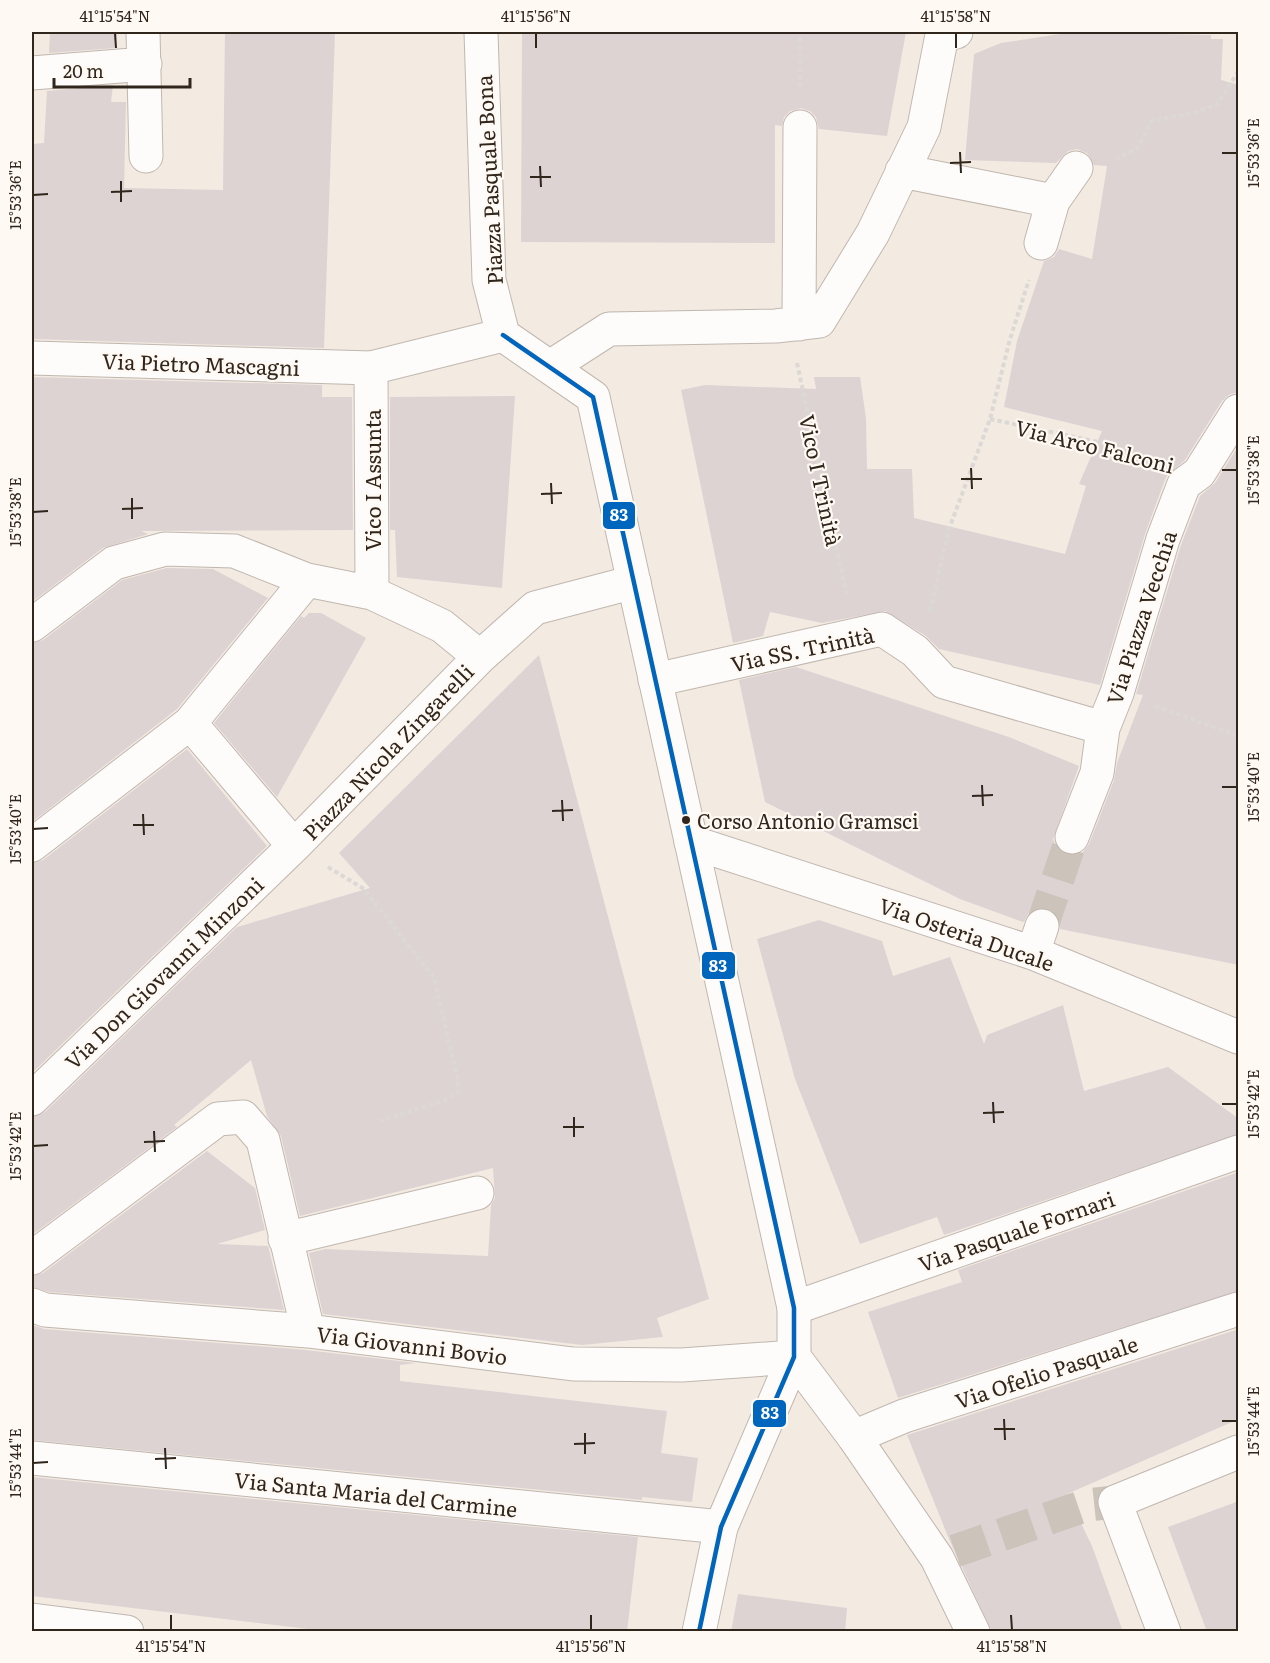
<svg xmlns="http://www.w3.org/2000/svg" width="1270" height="1663" viewBox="0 0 1270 1663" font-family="Literata,serif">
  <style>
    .building { fill: #ddd3d3 }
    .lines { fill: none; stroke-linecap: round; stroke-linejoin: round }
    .minor-tunnel { stroke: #ccc3ba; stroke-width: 33; stroke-dasharray: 33 16; stroke-linecap: butt }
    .minor-casing { stroke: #c0b7af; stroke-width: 35 }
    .tertiary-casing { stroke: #c0b7af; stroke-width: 35 }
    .path { stroke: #dbd8d5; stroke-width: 4; stroke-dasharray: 4.5 3; stroke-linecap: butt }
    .minor { stroke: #fdfcfb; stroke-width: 33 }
    .tertiary { stroke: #fdfcfb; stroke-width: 33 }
    .bus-1-casing { stroke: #fff9f4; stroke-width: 9 }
    .bus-1 { stroke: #0065bd; stroke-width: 4.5 }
    .ticks { fill: none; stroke: #31261c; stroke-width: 2 }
    .bus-dot { fill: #31261c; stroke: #fff9f4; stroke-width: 2 }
    .labels { text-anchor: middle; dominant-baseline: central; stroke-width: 4.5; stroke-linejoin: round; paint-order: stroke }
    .bus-label { font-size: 20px; fill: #31261c; stroke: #fff9f4; text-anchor: start }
    .street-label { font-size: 21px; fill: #31261c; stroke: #fff9f4 }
    .line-badge { stroke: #fff9f4; stroke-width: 2 }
    .badge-label { font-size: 16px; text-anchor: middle; font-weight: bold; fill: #fff }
    .neatline { fill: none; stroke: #31261c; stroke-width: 2 }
    .ticks-label { font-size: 15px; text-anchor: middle; fill: #31261c }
  </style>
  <rect width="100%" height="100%" fill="#f3eae2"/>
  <path class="building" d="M 50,32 L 117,32 L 116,48 L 49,53 Z
    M 225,32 L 335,32 L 324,348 L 32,339 L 32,144 L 44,143 L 47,91 L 113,85 L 111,102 L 126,102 L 124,188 L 223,190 Z
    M 522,32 L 906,32 L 887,136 L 819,129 L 816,117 L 810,111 L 801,108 L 790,111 L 784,117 L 782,126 L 775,125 L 775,243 L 521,242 Z
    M 1073,32 L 1211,35 L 1211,39 L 1223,39 L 1221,80 L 1239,85 L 1239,392 L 1230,394 L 1222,401 L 1185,460 L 1166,477 L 1145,534 L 1100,685 L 939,649 L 926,636 L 885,611 L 822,623 L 770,612 L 763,636 L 733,643 L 681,390 L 705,385 L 816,389 L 814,377 L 860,377 L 866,418 L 867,469 L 912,469 L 914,518 L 1065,554 L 1086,486 L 1079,484 L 1102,431 L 1004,407 L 1017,341 L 1044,261 L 1054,257 L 1059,249 L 1092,259 L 1107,166 L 1094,165 L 1087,153 L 1077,149 L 1068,151 L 1056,163 L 965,160 L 974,54 L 1001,43 Z
    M 32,377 L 322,385 L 322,397 L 352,397 L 353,530 L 141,531 L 148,534 L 103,548 L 32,602 Z
    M 515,396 L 502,588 L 397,577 L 395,530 L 390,530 L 390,397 Z
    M 1239,445 L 1239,965 L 1060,929 L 1056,914 L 1047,908 L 1038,908 L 1029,912 L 1024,922 L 1020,921 L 960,899 L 765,802 L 739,680 L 796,667 L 1009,737 L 1079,766 L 1053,839 L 1057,848 L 1065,854 L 1074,856 L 1083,852 L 1089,844 L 1114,780 L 1117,763 L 1143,695 L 1136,694 L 1181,545 L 1200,496 L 1215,483 Z
    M 167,568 L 213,569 L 268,598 L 177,709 L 32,822 L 32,643 L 43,640 L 122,580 Z
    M 309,613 L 321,613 L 366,638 L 277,797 L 214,723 L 301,616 L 304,618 Z
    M 539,655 L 709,1299 L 657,1318 L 663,1337 L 582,1345 L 323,1314 L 309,1253 L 325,1249 L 488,1256 L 491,1205 L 495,1198 L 493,1168 L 300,1216 L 281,1136 L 267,1116 L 251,1060 L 174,1125 L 177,1127 L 32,1235 L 32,1117 L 45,1112 L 237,927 L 370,888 L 339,853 Z
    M 187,749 L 267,846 L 32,1073 L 32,863 L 43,860 Z
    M 819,920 L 882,941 L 893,976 L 950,957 L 984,1044 L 987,1035 L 1063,1005 L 1084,1091 L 1168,1067 L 1239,1119 L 1239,1134 L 944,1235 L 937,1217 L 860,1244 L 795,1079 L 757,939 Z
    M 207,1151 L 255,1188 L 265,1230 L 217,1244 L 268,1246 L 284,1310 L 49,1292 L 32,1287 L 32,1276 L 43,1273 Z
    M 1239,1172 L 1239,1291 L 898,1398 L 868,1312 L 962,1282 L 958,1270 Z
    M 32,1325 L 44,1329 L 306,1350 L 416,1363 L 400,1365 L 400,1381 L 667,1411 L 661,1453 L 698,1458 L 692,1502 L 642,1497 L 642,1500 L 32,1440 Z
    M 1239,1329 L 1239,1419 L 1067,1494 L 1092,1546 L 1123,1632 L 992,1632 L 949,1539 L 907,1435 Z
    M 32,1477 L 638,1537 L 627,1632 L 333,1632 L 32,1596 Z
    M 1239,1501 L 1239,1632 L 1207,1632 L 1168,1527 Z
    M 738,1594 L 847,1608 L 845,1632 L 731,1632 Z"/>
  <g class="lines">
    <path class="minor-tunnel" d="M 1042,926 L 1072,837
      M 955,1551 L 1087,1505 L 1115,1502"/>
    <g class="minor-casing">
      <path id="minor" d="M 143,32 L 146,156
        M 32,73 L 145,64
        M 902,171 L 1053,201
        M 1041,243 L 1053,201 L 1076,168
        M 799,324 L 800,127
        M 550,367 L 609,329 L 776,326 L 819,321 L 873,233 L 924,127 L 942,35 L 956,32
        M 371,368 L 372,593
        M 32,625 L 114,563 L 165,549 L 234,551 L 307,580 L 372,593 L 442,626 L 480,657
        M 655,680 L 882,629 L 915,651 L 944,682 L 1103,728
        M 190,723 L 294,846
        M 1072,837 L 1097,773 L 1103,728 L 1117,693 L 1163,539 L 1184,484 L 1199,473 L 1238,411
        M 691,842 L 1033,953 L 1238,1037
        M 32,845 L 190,723 L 307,580
        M 1033,953 L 1042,926
        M 32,1099 L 294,846 L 480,657 L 535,608 L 634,582
        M 285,1239 L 477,1193
        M 32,1258 L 218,1119 L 243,1117 L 263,1140 L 308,1331
        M 32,1305 L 45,1310 L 308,1331 L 573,1364 L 682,1365 L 794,1357
        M 794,1308 L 1238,1152
        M 854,1437 L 904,1416 L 1238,1309
        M 32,1458 L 721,1527
        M 32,1620 L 127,1632
        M 1164,1632 L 1115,1502 L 1238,1452"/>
    </g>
    <g class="tertiary-casing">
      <path id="tertiary" d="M 481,32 L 489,280 L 503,335
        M 503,335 L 593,397 L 794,1308 L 794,1357 L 721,1527 L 699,1632
        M 32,358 L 371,368 L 503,335
        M 794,1357 L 854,1437 L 937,1558 L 973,1632"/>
    </g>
    <path class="path" d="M 800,87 L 800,32
      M 1116,160 L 1138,147 L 1152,121 L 1197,112 L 1217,104 L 1238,72
      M 797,363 L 847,597
      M 990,419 L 1098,442 L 1152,458
      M 930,611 L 949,529 L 990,419 L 1010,339 L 1029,280
      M 1155,706 L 1238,736
      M 328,867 L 364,889 L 434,978 L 458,1080 L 458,1092 L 448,1099 L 380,1121"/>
    <use href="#minor" class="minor"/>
    <use href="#tertiary" class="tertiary"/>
    <g class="bus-1-casing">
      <path id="bus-1" d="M 503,335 L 593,397 L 794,1308 L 794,1357 L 721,1527 L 699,1632"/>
    </g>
    <use href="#bus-1" class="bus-1"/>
  </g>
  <path class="ticks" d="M 115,33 L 116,48M 536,33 L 536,48M 956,33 L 956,48M 960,152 L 961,173M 1222,153 L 1237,153M 950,163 L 971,162M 540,166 L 541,187M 530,177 L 551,177M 121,181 L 121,202M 111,192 L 132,191M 33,195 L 48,194M 971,468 L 972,489M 1222,470 L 1237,470M 961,479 L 982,479M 551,483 L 552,504M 541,494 L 562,493M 132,498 L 132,519M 122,509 L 143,508M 33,512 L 48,511M 982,785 L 983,806M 1222,787 L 1237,787M 972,796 L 993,795M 562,800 L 563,821M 552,811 L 573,810M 143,814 L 144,835M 133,825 L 154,825M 33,829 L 48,828M 993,1102 L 994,1123M 1222,1104 L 1237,1104M 983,1113 L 1004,1112M 574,1117 L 574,1137M 563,1127 L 584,1127M 154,1131 L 155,1152M 144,1142 L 165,1141M 33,1146 L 48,1145M 1004,1419 L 1005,1440M 1222,1421 L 1237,1421M 994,1429 L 1015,1429M 585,1433 L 585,1454M 574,1444 L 595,1443M 165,1448 L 166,1469M 155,1459 L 176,1458M 33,1463 L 48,1462M 171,1615 L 171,1630M 591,1615 L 591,1630M 1011,1615 L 1012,1630"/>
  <circle class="bus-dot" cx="686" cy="820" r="5"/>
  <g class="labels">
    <g class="bus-label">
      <text x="697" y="820">Corso Antonio Gramsci</text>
    </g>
    <g class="street-label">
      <text transform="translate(488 180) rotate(-93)">Piazza Pasquale Bona</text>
      <text transform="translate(201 363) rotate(2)">Via Pietro Mascagni</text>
      <text transform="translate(1095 445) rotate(14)">Via Arco Falconi</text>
      <text transform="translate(371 480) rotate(-90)">Vico I Assunta</text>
      <text transform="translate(822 480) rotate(78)">Vico I Trinità</text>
      <text transform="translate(1140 617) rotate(-72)">Via Piazza Vecchia</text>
      <text transform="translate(802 648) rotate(-12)">Via SS. Trinità</text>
      <text transform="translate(387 751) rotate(-46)">Piazza Nicola Zingarelli</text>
      <text transform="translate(967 933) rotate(19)">Via Osteria Ducale</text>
      <text transform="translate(163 972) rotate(-44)">Via Don Giovanni Minzoni</text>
      <text transform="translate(1016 1230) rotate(-19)">Via Pasquale Fornari</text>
      <text transform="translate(412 1344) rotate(7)">Via Giovanni Bovio</text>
      <text transform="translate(1046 1371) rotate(-18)">Via Ofelio Pasquale</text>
      <text transform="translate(376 1493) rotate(6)">Via Santa Maria del Carmine</text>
    </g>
  </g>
  <g class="line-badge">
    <rect x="602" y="501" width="34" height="29" rx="6" fill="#0065bd"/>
    <rect x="701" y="951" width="35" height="29" rx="6" fill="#0065bd"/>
    <rect x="752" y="1399" width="35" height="29" rx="6" fill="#0065bd"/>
  </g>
  <g class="badge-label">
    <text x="619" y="521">83</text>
    <text x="718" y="972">83</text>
    <text x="770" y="1419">83</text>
  </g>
  <rect width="1270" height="1663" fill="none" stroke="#fff9f4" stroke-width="66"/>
  <path d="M54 78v9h136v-9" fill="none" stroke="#31261c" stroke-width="3"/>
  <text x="63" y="78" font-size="18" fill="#31261c" stroke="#fff9f4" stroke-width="4.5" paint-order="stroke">20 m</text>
  <rect x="33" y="33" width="1204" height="1597" class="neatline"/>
  <g class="ticks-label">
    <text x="115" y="22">41°15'54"N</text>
    <text x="536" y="22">41°15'56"N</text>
    <text x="956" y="22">41°15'58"N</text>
    <text transform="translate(1254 153) rotate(-90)" y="5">15°53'36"E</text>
    <text transform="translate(16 195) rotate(-90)" y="5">15°53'36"E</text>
    <text transform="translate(1254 470) rotate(-90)" y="5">15°53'38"E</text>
    <text transform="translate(16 512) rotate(-90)" y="5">15°53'38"E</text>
    <text transform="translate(1254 787) rotate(-90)" y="5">15°53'40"E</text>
    <text transform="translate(16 829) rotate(-90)" y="5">15°53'40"E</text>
    <text transform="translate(1254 1104) rotate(-90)" y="5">15°53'42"E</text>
    <text transform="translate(16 1146) rotate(-90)" y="5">15°53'42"E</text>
    <text transform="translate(1254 1421) rotate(-90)" y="5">15°53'44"E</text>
    <text transform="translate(16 1463) rotate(-90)" y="5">15°53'44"E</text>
    <text x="171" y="1652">41°15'54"N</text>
    <text x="591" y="1652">41°15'56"N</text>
    <text x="1012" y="1652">41°15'58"N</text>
  </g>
</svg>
